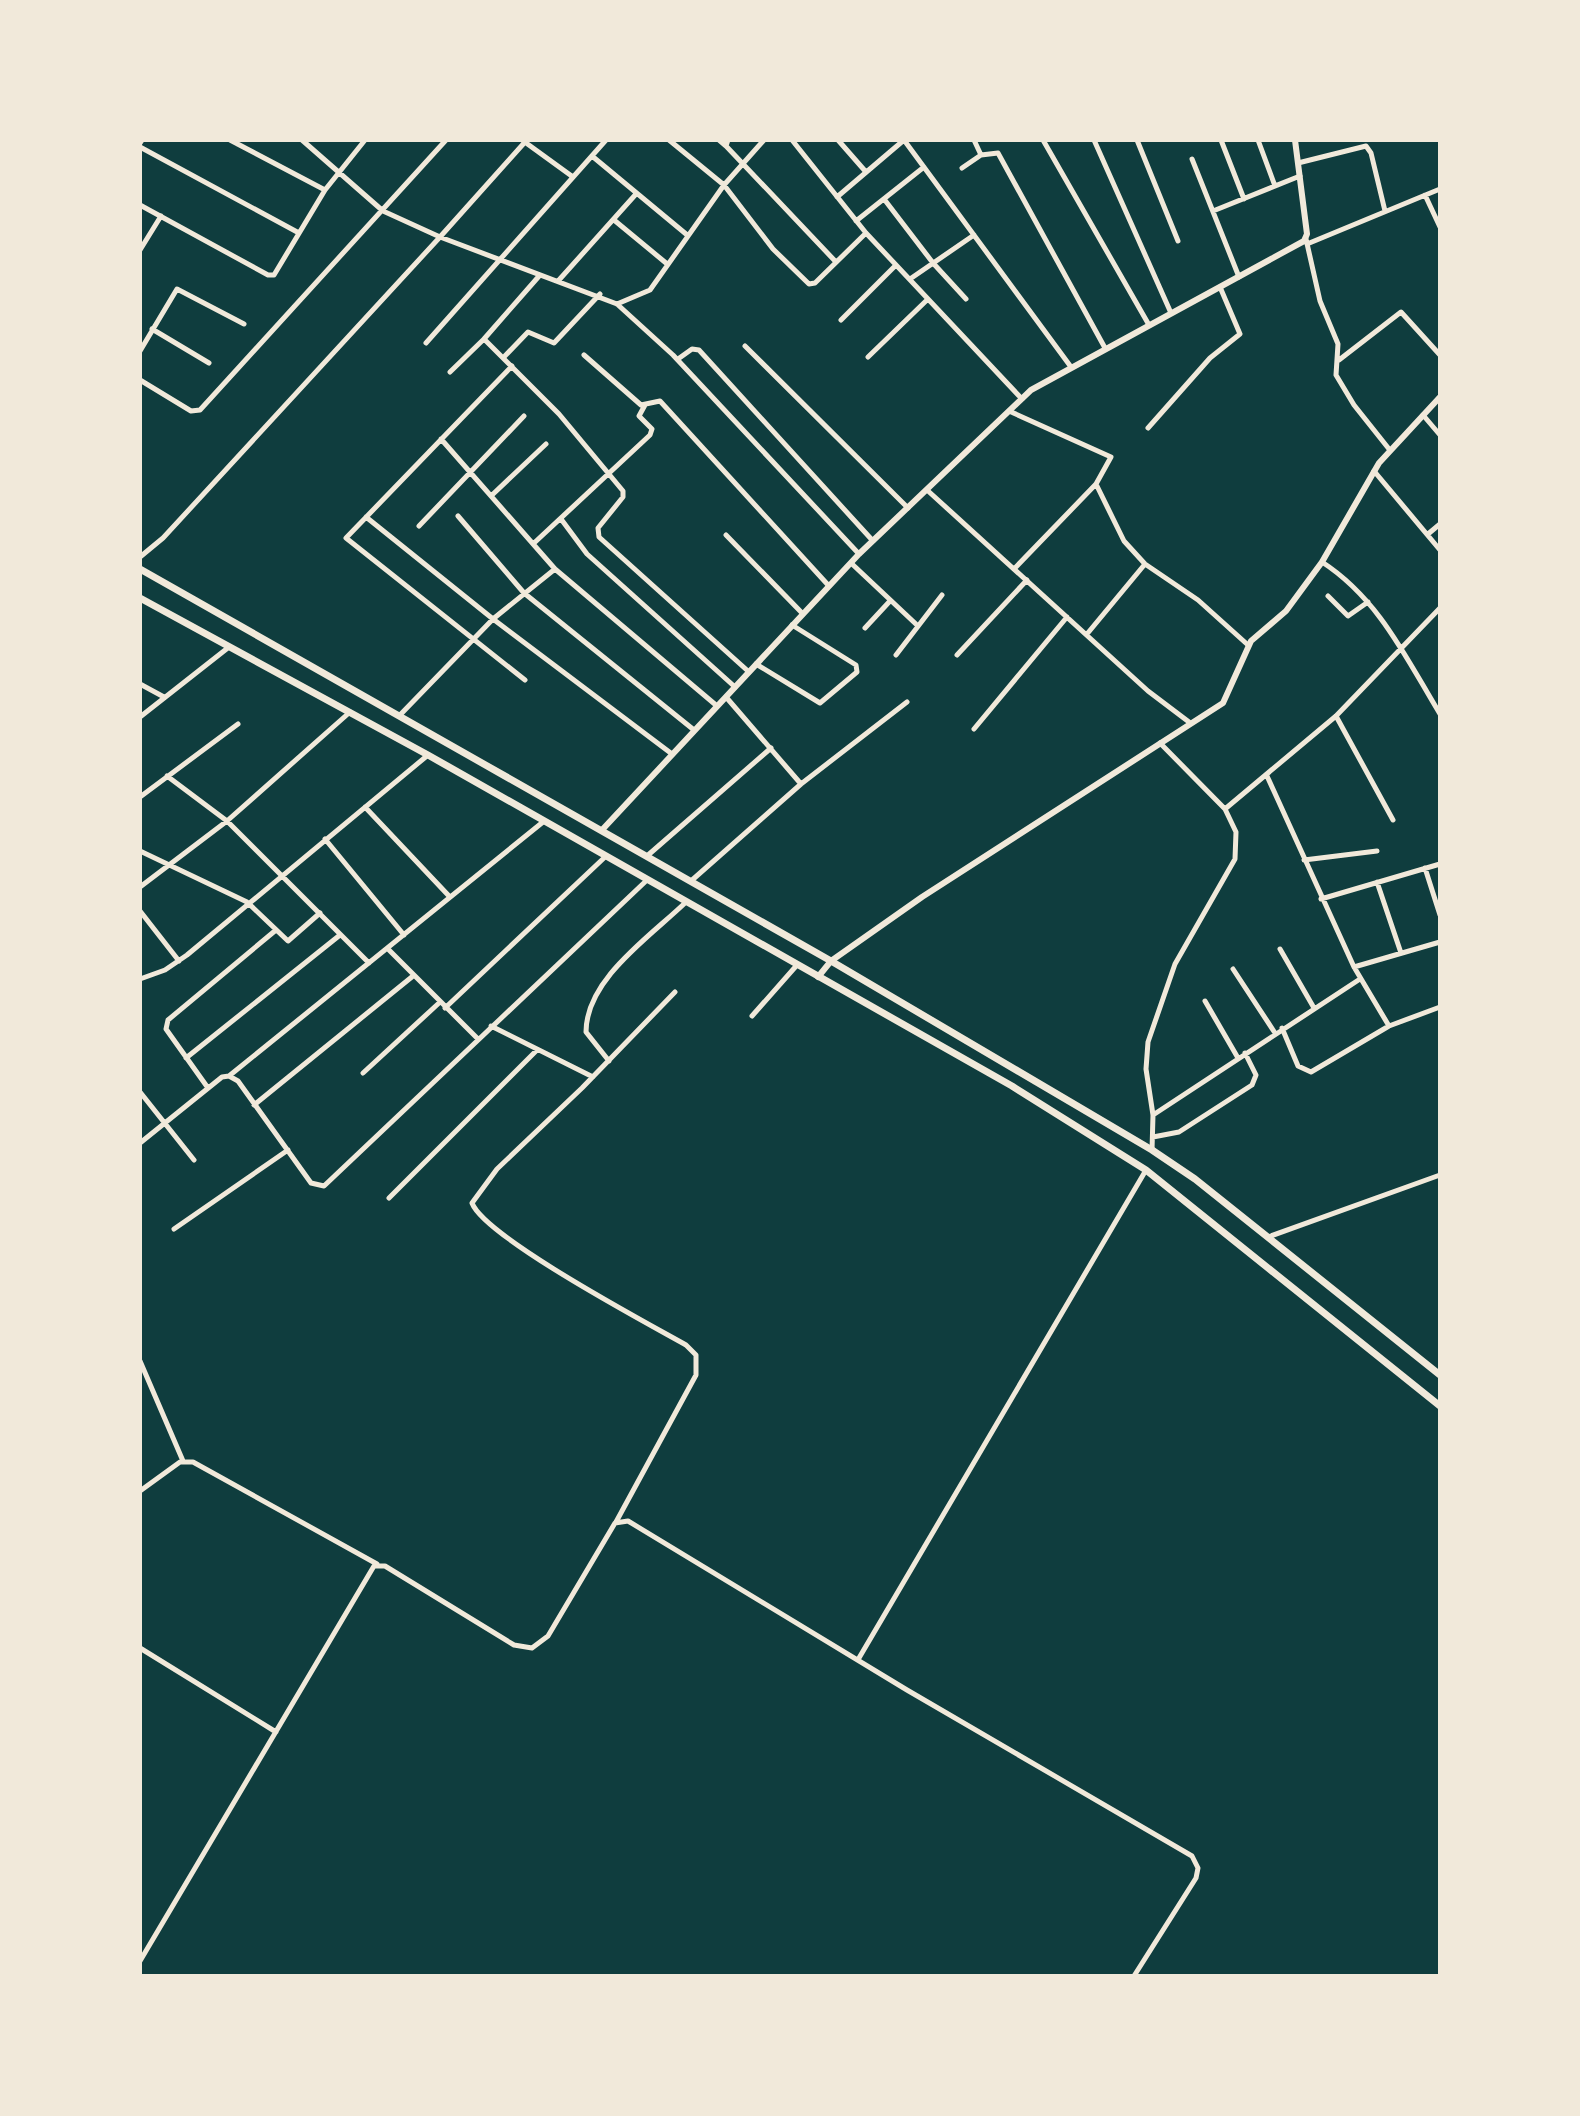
<svg xmlns="http://www.w3.org/2000/svg" width="1580" height="2116" viewBox="0 0 1580 2116" font-family="'Exo 2',sans-serif">
  <style>
    .lines { fill: none; stroke-linecap: round; stroke-linejoin: round }
    .minor { stroke: #f1e9da; stroke-width: 5 }
    .tertiary { stroke: #f1e9da; stroke-width: 6 }
    .primary { stroke: #f1e9da; stroke-width: 7 }
  </style>
  <rect width="100%" height="100%" fill="#0f3d3e"/>
  <g class="lines">
    <path class="minor" d="M 302,140 L 383,211 L 440,237 L 525,142
      M 522,140 L 573,177
      M 669,140 L 724,185 L 764,140
      M 719,140 L 726,146 L 728,140
      M 792,140 L 866,233 L 1022,399
      M 838,140 L 866,172
      M 904,140 L 1071,367
      M 974,140 L 981,155
      M 1043,140 L 1149,325
      M 1094,140 L 1171,313
      M 1137,140 L 1178,241
      M 1221,140 L 1244,199
      M 1258,140 L 1275,186
      M 140,143 L 142,140
      M 726,146 L 836,262
      M 140,147 L 299,233
      M 592,156 L 686,234
      M 1192,159 L 1239,277
      M 1298,163 L 1366,146 L 1371,153 L 1385,211
      M 962,168 L 981,155 L 998,153 L 1105,348
      M 325,190 L 365,140
      M 1425,195 L 1440,227
      M 837,197 L 904,140
      M 884,199 L 933,263 L 966,299
      M 140,205 L 268,275 L 274,275 L 325,190 L 230,140
      M 1213,211 L 1300,176
      M 614,220 L 666,263
      M 856,221 L 924,167
      M 1306,239 L 1320,301 L 1338,344 L 1336,375 L 1354,405 L 1389,449
      M 1307,244 L 1440,189
      M 140,250 L 161,216
      M 540,275 L 484,339 L 559,414 L 623,491 L 623,497 L 598,528 L 599,537 L 749,672
      M 910,279 L 974,235
      M 559,280 L 636,194
      M 617,304 L 650,290 L 724,185 L 773,249 L 809,284 L 815,283 L 866,233
      M 841,320 L 896,265
      M 152,329 L 209,363
      M 426,343 L 606,140
      M 745,346 L 908,508
      M 140,351 L 177,289 L 244,324
      M 584,355 L 641,405 L 660,401 L 829,586
      M 868,357 L 928,299
      M 503,358 L 528,332 L 554,343 L 600,294
      M 678,359 L 692,349 L 699,350 L 873,541
      M 1339,360 L 1401,312 L 1440,355
      M 512,366 L 346,538 L 525,680
      M 450,372 L 484,339
      M 140,380 L 191,411 L 200,410 L 446,140
      M 1009,411 L 1111,457 L 1096,484 L 1015,568
      M 1423,415 L 1440,435
      M 1148,428 L 1210,358 L 1240,334 L 1220,287
      M 441,439 L 555,569 L 717,706
      M 1374,471 L 1440,550
      M 1096,484 L 1124,541 L 1145,564 L 1198,600 L 1248,645
      M 927,490 L 1148,691 L 1189,722
      M 491,496 L 546,444
      M 458,516 L 524,593 L 694,730
      M 366,517 L 493,619 L 672,754
      M 561,519 L 587,554 L 735,687
      M 419,526 L 524,416
      M 1428,534 L 1440,524
      M 726,535 L 803,614
      M 533,544 L 650,435 L 652,429 L 639,416 L 645,405
      M 140,557 L 163,538 L 440,237 L 617,304 L 673,355 L 859,554
      M 1322,562 C 1379,599 1406,658 1440,714
      M 851,563 L 918,626
      M 1328,596 L 1348,616 L 1368,602
      M 865,628 L 890,601
      M 1087,634 L 1145,564
      M 896,655 L 942,595
      M 957,655 L 1027,580
      M 756,664 L 820,703 L 857,672 L 856,665 L 792,625
      M 140,684 L 164,697
      M 726,697 L 801,784
      M 399,716 L 493,619 L 555,569
      M 1336,716 L 1393,820
      M 140,717 L 229,647
      M 974,729 L 1067,617
      M 1160,743 L 1225,809 L 1336,716 L 1440,608
      M 167,776 L 227,821 L 369,963
      M 1267,776 L 1354,967 L 1389,1026
      M 140,797 L 238,724
      M 365,807 L 449,896
      M 325,839 L 404,935
      M 140,851 L 247,902 L 288,941 L 320,913
      M 647,856 L 771,748
      M 1304,860 L 1377,851
      M 1425,868 L 1440,915
      M 691,881 L 801,784 L 907,702
      M 1377,882 L 1401,953
      M 140,887 L 227,821 L 350,712
      M 1321,899 L 1440,864
      M 140,911 L 179,961
      M 388,949 L 478,1039
      M 1280,949 L 1314,1008
      M 1354,967 L 1440,942
      M 1233,969 L 1275,1033
      M 140,979 L 165,970 L 187,955 L 428,755
      M 1205,1001 L 1238,1058
      M 445,1008 L 605,857
      M 752,1016 L 797,965
      M 491,1026 L 593,1077
      M 1282,1028 L 1298,1066 L 1311,1072 L 1389,1026 L 1440,1007
      M 186,1058 L 340,935
      M 609,1061 L 586,1032 C 586,979 651,936 686,902
      M 363,1073 L 439,1003
      M 229,1076 L 543,822
      M 208,1088 L 166,1029 L 168,1020 L 276,930
      M 140,1092 L 194,1160
      M 254,1105 L 413,976
      M 1153,1115 L 1360,979
      M 1153,1137 L 1179,1132 L 1252,1085 L 1256,1075 L 1245,1053
      M 140,1143 L 222,1077 L 229,1076 L 238,1081 L 311,1183 L 324,1186 L 647,880
      M 1152,1150 L 1153,1115 L 1146,1069 L 1148,1042 L 1175,964 L 1235,859 L 1236,832 L 1225,809
      M 389,1198 L 537,1050
      M 174,1229 L 288,1150
      M 1268,1237 L 1440,1175
      M 140,1361 L 183,1461
      M 140,1491 L 180,1462 L 193,1462 L 377,1564
      M 616,1522 L 696,1375 L 696,1355 L 686,1345 C 647,1323 485,1237 472,1203 L 497,1169 L 582,1088 L 675,992
      M 140,1648 L 276,1732
      M 859,1658 L 1146,1170
      M 140,1961 L 374,1566 L 385,1566 L 514,1645 L 532,1648 L 548,1636 L 615,1523 L 628,1521 L 907,1690 L 1192,1856 L 1198,1868 L 1196,1878 L 1134,1976"/>
    <path class="tertiary" d="M 602,830 L 859,554 L 1031,390 L 1304,241 L 1307,234 L 1295,140
      M 818,977 L 831,961 L 922,897 L 1223,703 L 1251,641 L 1286,611 L 1322,562 L 1379,463 L 1440,397"/>
    <path class="primary" d="M 140,569 L 831,961 L 1152,1150 L 1195,1179 L 1440,1375
      M 140,598 L 428,755 L 1012,1086 L 1146,1170 L 1440,1406"/>
  </g>
  <rect width="1580" height="2116" fill="none" stroke="#f1e9da" stroke-width="284"/>
</svg>
